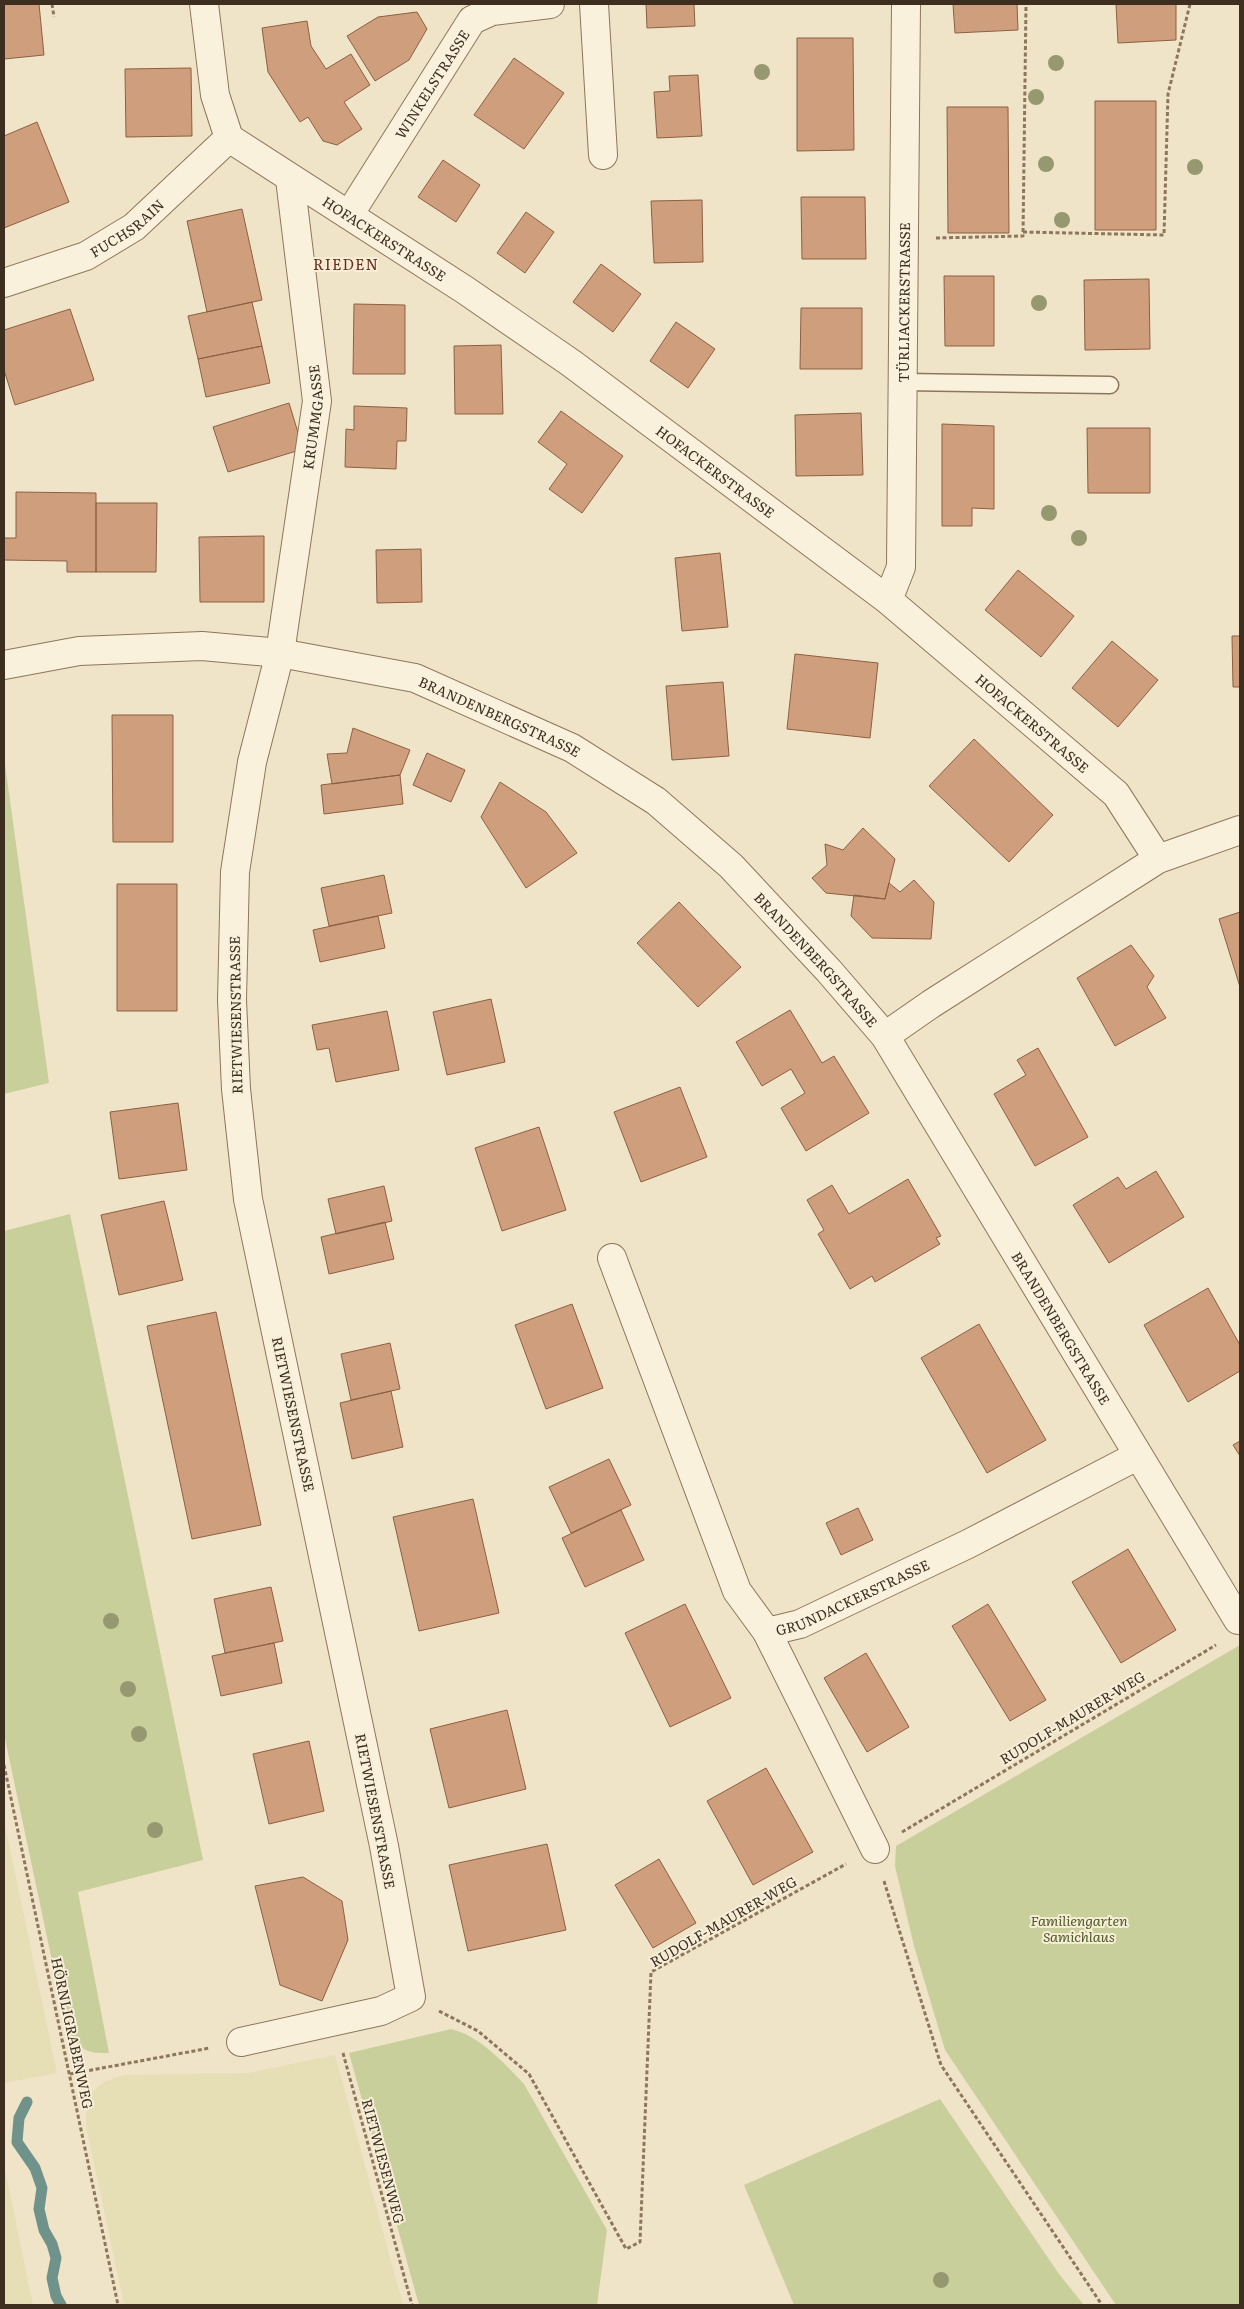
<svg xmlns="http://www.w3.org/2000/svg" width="1244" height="2309" viewBox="0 0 1244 2309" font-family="Literata,serif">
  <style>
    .farmland { fill: #e6deb5 }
    .green { fill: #c9cf9b }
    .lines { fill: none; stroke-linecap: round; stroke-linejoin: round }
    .stream { stroke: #6f938a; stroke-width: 11 }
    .building { fill: #cf9f7d; stroke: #8d5f41 }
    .service-casing { stroke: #8d765c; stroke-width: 19 }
    .minor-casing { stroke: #8d765c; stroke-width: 30 }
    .path { stroke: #8d765c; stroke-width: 3; stroke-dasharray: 4 2.5; stroke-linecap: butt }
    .service { stroke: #faf1dc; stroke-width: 16 }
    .minor { stroke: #faf1dc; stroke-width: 28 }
    .tree { fill: #96986f }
    .labels { text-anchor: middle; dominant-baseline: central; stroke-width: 4; stroke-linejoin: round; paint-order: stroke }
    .street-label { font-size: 14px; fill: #3d2e20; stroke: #f7eed8 }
    .park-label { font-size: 14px; font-style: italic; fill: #4d5a26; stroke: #f7eed8 }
    .neighbourhood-label { font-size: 15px; letter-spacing: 1px; fill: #6b2e1e; stroke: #f7eed8 }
  </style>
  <rect width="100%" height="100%" fill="#f0e4c8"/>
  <path class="farmland" d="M 4,1820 L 57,2073 L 4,2083 Z
    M 335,2055 L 403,2305 L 124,2305 L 86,2126 L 86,2102 L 93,2091 L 106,2081 L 124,2075 L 248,2073 Z
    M 4,2164 L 33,2305 L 4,2305 Z"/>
  <path class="green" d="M 4,757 L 49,1083 L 4,1094 Z
    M 70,1214 L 203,1860 L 78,1892 L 109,2053 C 83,2054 79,2047 66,2027 L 4,1734 L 4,1231 Z
    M 1240,1645 L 1240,2305 L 1116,2305 L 945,2050 L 914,1946 L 895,1866 L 896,1846 Z
    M 451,2029 C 480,2036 504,2063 524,2084 L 607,2230 L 597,2305 L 419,2305 L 349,2053 Z
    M 940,2099 L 1059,2274 L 1084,2305 L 794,2305 L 744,2185 Z"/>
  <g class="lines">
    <path class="stream" d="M 27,2102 L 19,2118 L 17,2142 L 35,2168 L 42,2188 L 39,2209 L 44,2230 L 52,2244 L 56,2258 L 52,2278 L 56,2296 L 61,2305"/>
  </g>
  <path class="building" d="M 4,4 L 39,4 L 44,55 L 4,59 Z
    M 646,4 L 694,4 L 695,26 L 647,28 Z
    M 953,4 L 1017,4 L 1018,30 L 955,33 Z
    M 1116,4 L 1176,4 L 1176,40 L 1118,43 Z
    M 417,12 L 427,29 L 409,60 L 375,81 L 347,36 L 378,17 Z
    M 307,21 L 311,46 L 326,69 L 351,54 L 370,85 L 344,102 L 362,129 L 337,145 L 323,141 L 308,117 L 300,122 L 268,72 L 262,28 Z
    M 797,38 L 853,38 L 854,150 L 797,151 Z
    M 514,58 L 564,93 L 524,149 L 474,115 Z
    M 191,68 L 192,136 L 126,137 L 125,69 Z
    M 698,75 L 702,136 L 657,138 L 654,92 L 670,91 L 669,76 Z
    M 1095,101 L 1156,101 L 1156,230 L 1095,230 Z
    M 947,107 L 1008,107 L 1009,233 L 948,233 Z
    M 37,122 L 69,202 L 4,228 L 4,136 Z
    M 443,160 L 480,185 L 456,222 L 418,197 Z
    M 801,197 L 865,197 L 866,259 L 802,259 Z
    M 702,200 L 703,262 L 654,263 L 651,201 Z
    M 242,209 L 262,300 L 207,312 L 187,221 Z
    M 526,212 L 554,232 L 525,273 L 497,253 Z
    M 601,264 L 641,294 L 613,332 L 573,302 Z
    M 944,276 L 994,276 L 994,346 L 945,346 Z
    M 1149,279 L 1150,349 L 1085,350 L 1084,280 Z
    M 252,302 L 262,346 L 198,359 L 188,316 Z
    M 354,304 L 405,305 L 405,374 L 353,374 Z
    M 801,308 L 862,308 L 862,369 L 800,369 Z
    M 70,309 L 94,380 L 15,405 L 4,370 L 4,330 Z
    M 676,322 L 715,349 L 688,388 L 650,361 Z
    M 501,345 L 503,414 L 455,414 L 454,346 Z
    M 262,346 L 270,383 L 206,397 L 198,359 Z
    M 289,403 L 303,449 L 228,472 L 213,427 Z
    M 354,406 L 407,408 L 406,441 L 397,441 L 396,469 L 345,467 L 346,429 L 354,430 Z
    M 561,411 L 623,456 L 582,513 L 549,489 L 567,464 L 538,442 Z
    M 861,413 L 863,475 L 796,476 L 795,415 Z
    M 942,424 L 994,426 L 994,509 L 972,508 L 972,526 L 942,526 Z
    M 1087,428 L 1150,428 L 1150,493 L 1088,493 Z
    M 16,492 L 96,493 L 96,572 L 67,572 L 67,561 L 4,560 L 4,538 L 16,538 Z
    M 96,503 L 157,503 L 156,572 L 96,572 Z
    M 264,536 L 264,602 L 200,602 L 199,537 Z
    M 421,549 L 422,602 L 377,603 L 376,550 Z
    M 720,553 L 728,627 L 682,631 L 675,558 Z
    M 1018,570 L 1074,616 L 1041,657 L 985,610 Z
    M 1232,636 L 1240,636 L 1240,687 L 1233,687 Z
    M 1112,641 L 1158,680 L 1118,727 L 1072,688 Z
    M 795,654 L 878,663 L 870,738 L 787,729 Z
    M 723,682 L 729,756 L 672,760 L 666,686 Z
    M 112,715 L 173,715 L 173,842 L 113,842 Z
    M 353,728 L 410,750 L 400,775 L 332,784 L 327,754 L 347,753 Z
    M 974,739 L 1053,815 L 1009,862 L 929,786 Z
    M 427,753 L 465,770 L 451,802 L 413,785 Z
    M 400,775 L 403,804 L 324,814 L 321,785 Z
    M 500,782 L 546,812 L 577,853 L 526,888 L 481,817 Z
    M 863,828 L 895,859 L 885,899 L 826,893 L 812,878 L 827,865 L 825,844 L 843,850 Z
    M 384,875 L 392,913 L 329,926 L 321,888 Z
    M 914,880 L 934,902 L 931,939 L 872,938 L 851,916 L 854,895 L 885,899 L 889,883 L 900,892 Z
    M 117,884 L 177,884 L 177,1011 L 117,1011 Z
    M 679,902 L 741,967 L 698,1007 L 637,943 Z
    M 1240,912 L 1240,987 L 1219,919 Z
    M 378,916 L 385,948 L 320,962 L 313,930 Z
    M 1131,945 L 1154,976 L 1147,987 L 1166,1018 L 1115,1046 L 1077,978 Z
    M 491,999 L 505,1062 L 447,1075 L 433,1012 Z
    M 790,1010 L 822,1063 L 834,1056 L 869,1113 L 806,1151 L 781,1108 L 805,1093 L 791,1069 L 762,1086 L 736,1042 Z
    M 387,1011 L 399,1070 L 336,1082 L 329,1048 L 317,1050 L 312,1025 Z
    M 1038,1048 L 1088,1137 L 1035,1166 L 994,1094 L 1026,1075 L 1017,1060 Z
    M 680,1087 L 707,1157 L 641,1182 L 614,1112 Z
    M 178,1103 L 187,1170 L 119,1179 L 110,1112 Z
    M 539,1127 L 566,1210 L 502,1231 L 475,1148 Z
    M 1156,1171 L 1184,1217 L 1109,1263 L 1073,1205 L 1118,1177 L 1126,1189 Z
    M 908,1179 L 941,1236 L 936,1238 L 940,1244 L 875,1282 L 872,1276 L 850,1289 L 818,1234 L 824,1230 L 807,1200 L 832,1185 L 849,1214 Z
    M 384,1186 L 392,1221 L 336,1234 L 328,1199 Z
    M 164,1201 L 183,1280 L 119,1295 L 101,1215 Z
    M 385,1222 L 394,1259 L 329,1274 L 321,1237 Z
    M 1208,1288 L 1240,1345 L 1240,1371 L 1188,1402 L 1144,1325 Z
    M 572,1304 L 603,1388 L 546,1409 L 515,1325 Z
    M 216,1312 L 261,1525 L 192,1539 L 147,1326 Z
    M 979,1324 L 1046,1440 L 987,1473 L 921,1358 Z
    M 390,1343 L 400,1389 L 351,1400 L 341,1354 Z
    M 391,1391 L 403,1447 L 352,1459 L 340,1403 Z
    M 1240,1441 L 1240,1456 L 1233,1445 Z
    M 609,1459 L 631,1505 L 571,1533 L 549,1487 Z
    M 473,1499 L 499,1613 L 419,1631 L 393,1517 Z
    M 858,1508 L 873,1540 L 841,1555 L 826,1523 Z
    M 621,1510 L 644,1560 L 585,1587 L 562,1538 Z
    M 1128,1549 L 1176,1630 L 1121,1663 L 1072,1582 Z
    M 271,1587 L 283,1641 L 225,1653 L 214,1599 Z
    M 685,1604 L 731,1698 L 670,1727 L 625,1633 Z
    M 988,1604 L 1046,1700 L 1010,1721 L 952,1626 Z
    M 274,1643 L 282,1683 L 221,1696 L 212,1656 Z
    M 866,1653 L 909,1727 L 867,1752 L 824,1678 Z
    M 507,1710 L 526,1789 L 449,1808 L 430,1729 Z
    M 309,1741 L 324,1811 L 269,1824 L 253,1754 Z
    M 766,1768 L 813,1852 L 753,1885 L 707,1801 Z
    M 547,1844 L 566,1930 L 468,1951 L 449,1865 Z
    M 659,1859 L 696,1923 L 653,1948 L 615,1885 Z
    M 303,1877 L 342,1901 L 348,1940 L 322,2001 L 280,1985 L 255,1886 Z"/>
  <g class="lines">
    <g class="service-casing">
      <path id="service" d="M 904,382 L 1110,385"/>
    </g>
    <g class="minor-casing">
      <g id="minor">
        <path d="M 204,4 L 215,95 L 229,138"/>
        <path d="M 594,4 L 603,155"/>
        <path id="s1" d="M 229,138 L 465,290 L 571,363 L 888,600 L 1116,794 L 1158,859"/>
        <path id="s2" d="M 349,215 L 472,20 L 492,11 L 550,4"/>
        <path id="s3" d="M 4,283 L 86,256 L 134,227 L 229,138"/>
        <path id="s4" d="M 888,600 L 901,567 L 906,4"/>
        <path id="s5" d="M 4,665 L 79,651 L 202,646 L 280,653 L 415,678 L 572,748 L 656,801 L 731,866 L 829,971 L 885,1036 L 1238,1620"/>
        <path d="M 885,1036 L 931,1004 L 1158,859 L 1240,830"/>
        <path id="s6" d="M 612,1258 L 737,1591 L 767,1632 L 800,1624 L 968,1544 L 1137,1456"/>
        <path d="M 767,1632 L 875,1849"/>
        <path id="s7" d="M 241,2042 L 381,2011 L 411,1997 L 384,1846 L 248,1199 L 236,1089 L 232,1000 L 235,872 L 252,762 L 280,653 L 317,401 L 290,179"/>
      </g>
    </g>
    <path class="path" d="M 52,4 L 54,17
      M 1023,232 L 1164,235 L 1168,94 L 1190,4
      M 936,238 L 1023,236 L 1026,4
      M 4,1765 L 118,2305
      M 902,1832 L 1216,1645
      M 884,1881 L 941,2065 L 1102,2305
      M 439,2011 L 478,2031 L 529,2074 L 626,2249 L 640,2242 L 651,1972 L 846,1864
      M 343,2053 L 412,2305
      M 70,2074 L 210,2048"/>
    <use href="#service" class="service"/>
    <use href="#minor" class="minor"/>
  </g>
  <g class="tree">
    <circle cx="1056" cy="63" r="8"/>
    <circle cx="762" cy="72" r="8"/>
    <circle cx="1036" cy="97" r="8"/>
    <circle cx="1046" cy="164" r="8"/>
    <circle cx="1195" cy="167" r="8"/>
    <circle cx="1062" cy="220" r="8"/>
    <circle cx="1039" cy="303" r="8"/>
    <circle cx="1049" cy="513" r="8"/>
    <circle cx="1079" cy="538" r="8"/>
    <circle cx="111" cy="1621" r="8"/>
    <circle cx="128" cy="1689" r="8"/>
    <circle cx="139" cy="1734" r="8"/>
    <circle cx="155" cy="1830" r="8"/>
    <circle cx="941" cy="2280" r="8"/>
  </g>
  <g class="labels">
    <g class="street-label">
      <text stroke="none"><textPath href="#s2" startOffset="155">WINKELSTRASSE</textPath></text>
      <text stroke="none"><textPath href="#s3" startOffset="136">FUCHSRAIN</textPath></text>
      <text stroke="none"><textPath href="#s1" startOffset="185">HOFACKERSTRASSE</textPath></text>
      <text stroke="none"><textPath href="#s4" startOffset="300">TÜRLIACKERSTRASSE</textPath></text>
      <text stroke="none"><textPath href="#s7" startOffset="1781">KRUMMGASSE</textPath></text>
      <text stroke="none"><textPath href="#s1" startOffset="590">HOFACKERSTRASSE</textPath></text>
      <text stroke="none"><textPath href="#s5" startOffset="508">BRANDENBERGSTRASSE</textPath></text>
      <text stroke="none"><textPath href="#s1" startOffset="995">HOFACKERSTRASSE</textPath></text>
      <text stroke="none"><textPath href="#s5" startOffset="912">BRANDENBERGSTRASSE</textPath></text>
      <text transform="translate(235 1015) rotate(-91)">RIETWIESENSTRASSE</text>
      <text stroke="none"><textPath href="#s5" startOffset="1356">BRANDENBERGSTRASSE</textPath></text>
      <text transform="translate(294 1414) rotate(78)">RIETWIESENSTRASSE</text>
      <text stroke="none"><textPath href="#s6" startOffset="499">GRUNDACKERSTRASSE</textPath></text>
      <text transform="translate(1072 1717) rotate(-31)">RUDOLF-MAURER-WEG</text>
      <text transform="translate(376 1811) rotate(79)">RIETWIESENSTRASSE</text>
      <text transform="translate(723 1921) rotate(-30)">RUDOLF-MAURER-WEG</text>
      <text transform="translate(73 2033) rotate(78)">HÖRNLIGRABENWEG</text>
      <text transform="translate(384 2161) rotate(75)">RIETWIESENWEG</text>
    </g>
    <g class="park-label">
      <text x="1079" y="1920">Familiengarten<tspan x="1079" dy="16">Samichlaus</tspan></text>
    </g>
    <g class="neighbourhood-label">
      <text x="346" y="263">RIEDEN</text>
    </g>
  </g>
  <rect width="1244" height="2309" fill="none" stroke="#3d2e20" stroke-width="10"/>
</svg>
